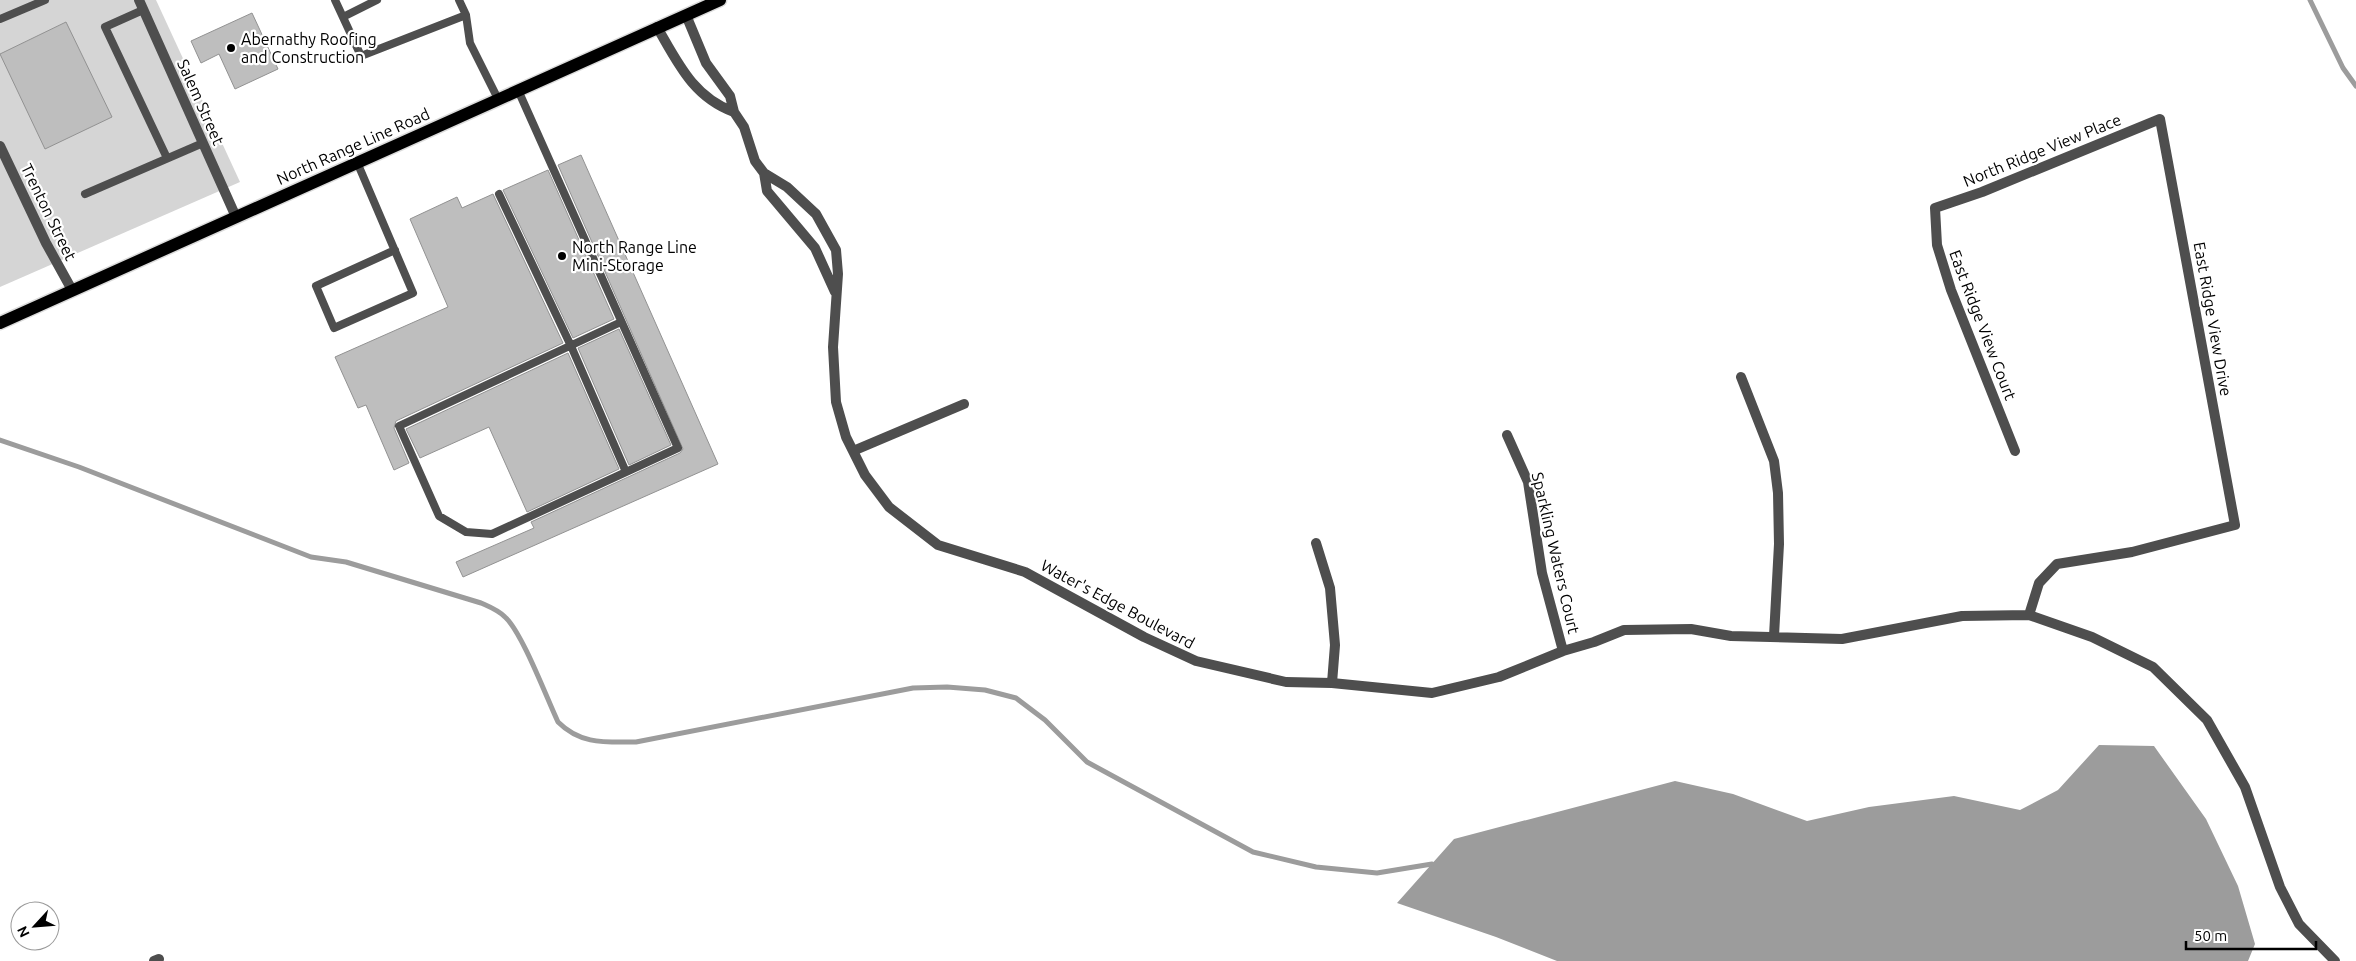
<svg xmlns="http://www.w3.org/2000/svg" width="2356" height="961" viewBox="0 0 2356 961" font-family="Ubuntu,sans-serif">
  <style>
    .green { fill: #d5d5d5 }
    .water { fill: #9c9c9c }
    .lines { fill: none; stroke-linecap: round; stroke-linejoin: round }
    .stream { stroke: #9c9c9c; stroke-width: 5 }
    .building { fill: #bebebe; stroke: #929292 }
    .primary-casing { stroke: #dbdbdb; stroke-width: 15 }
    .lane { stroke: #4e4e4e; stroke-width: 8 }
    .street { stroke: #4e4e4e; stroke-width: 10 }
    .primary { stroke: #000; stroke-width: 12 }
    .poi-dot { fill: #000; stroke: #fff; stroke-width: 2 }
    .labels { text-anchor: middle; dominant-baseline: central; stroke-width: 4.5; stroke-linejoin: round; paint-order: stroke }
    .poi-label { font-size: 16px; fill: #000; stroke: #fff; text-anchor: start }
    .street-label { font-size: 16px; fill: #000; stroke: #fff }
  </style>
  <rect width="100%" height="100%" fill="#fff"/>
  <path class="green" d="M 0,0 L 156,0 L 240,182 L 0,287 Z"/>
  <path class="water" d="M 2099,745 L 2154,746 L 2206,819 L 2238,886 L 2255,944 L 2248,961 L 1557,961 L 1496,937 L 1397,903 L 1454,839 L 1675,781 L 1733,794 L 1807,821 L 1869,807 L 1954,796 L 2020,810 L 2058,790 Z"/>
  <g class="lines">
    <path class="stream" d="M 2310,0 L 2343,68 L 2356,86
      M 0,440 L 79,467 L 311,557 L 346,562 L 481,603 C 490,607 498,610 505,617 C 522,632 547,699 558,722 C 581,745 606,742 636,742 L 913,688 L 947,687 L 985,690 L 1016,698 L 1045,720 L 1087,762 L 1253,852 L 1316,867 L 1377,873 L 1432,864"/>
  </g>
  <path class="building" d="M 252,13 L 278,69 L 235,89 L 219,54 L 201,63 L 191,41 Z
    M 66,22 L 112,117 L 45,149 L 0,54 Z
    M 581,155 L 718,464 L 463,577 L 456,562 L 534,528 L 531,522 L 680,453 L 683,449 L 558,165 Z
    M 548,170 L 614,319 L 573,338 L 503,190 Z
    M 493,194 L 563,343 L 396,421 L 394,428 L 409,463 L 394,470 L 366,405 L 358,408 L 335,357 L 448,307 L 410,219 L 457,197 L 462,208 Z
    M 619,329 L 671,445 L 629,465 L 578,348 Z
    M 568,353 L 619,469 L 527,512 L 489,427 L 420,458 L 406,429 Z"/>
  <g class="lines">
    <g class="primary-casing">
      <path id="primary" d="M 0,323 L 720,0"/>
    </g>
    <path class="lane" d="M 335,0 L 361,56 L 466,15
      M 459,0 L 466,15 L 470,43 L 498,99
      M 143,10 L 105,27 L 167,158
      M 343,17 L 377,0
      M 0,19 L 45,0
      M 518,90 L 678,448 L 492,534 L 466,532 L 439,516 L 399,426 L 621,322
      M 357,162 L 413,293 L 334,328 L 316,286 L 395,250
      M 85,194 L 203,143
      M 499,194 L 571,346 L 626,472"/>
    <path class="street" d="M 139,0 L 236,217
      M 686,15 L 706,63 L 730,96 L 734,112 L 744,127 L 755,161 L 764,173 L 787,187 L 816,214 L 836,250 L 838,274 L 833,347 L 836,402 L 846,437 L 865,475 L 889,507 L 938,545 L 1025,572 L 1144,637 L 1196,661 L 1286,682 L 1332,683 L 1432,693 L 1499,677 L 1563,651 L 1594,642 L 1624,630 L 1691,629 L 1731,636 L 1842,639 L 1962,616 L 2029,615 L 2092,637 L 2153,667 L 2207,720 L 2245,787 L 2280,887 L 2299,924 L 2335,961
      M 657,27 C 678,63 693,97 734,112
      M 0,146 L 46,243 L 72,290
      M 764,173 L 767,191 L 815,248 L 835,292
      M 1741,377 L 1774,461 L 1778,493 L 1779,544 L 1774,636
      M 1507,435 L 1528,482 L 1542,573 L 1563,651
      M 853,451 L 964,404
      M 2015,451 L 1951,290 L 1937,245 L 1935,208 L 1982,192 L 2160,119 L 2235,525 L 2132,552 L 2057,564 L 2039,583 L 2029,615
      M 1316,543 L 1330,588 L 1335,645 L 1332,683
      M 154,961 L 159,959"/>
    <use href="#primary" class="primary"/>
  </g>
  <g class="poi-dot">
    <circle cx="231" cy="48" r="5"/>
    <circle cx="562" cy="256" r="5"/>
  </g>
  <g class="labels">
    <g class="poi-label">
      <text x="241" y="39">Abernathy Roofing<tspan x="241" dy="18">and Construction</tspan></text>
      <text x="572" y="247">North Range Line<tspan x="572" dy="18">Mini-Storage</tspan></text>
    </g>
    <g class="street-label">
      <text transform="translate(201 102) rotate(66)">Salem Street</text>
      <text transform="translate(353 146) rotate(-24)">North Range Line Road</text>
      <text transform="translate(2042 150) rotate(-22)">North Ridge View Place</text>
      <text transform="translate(49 212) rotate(64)">Trenton Street</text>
      <text transform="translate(2213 319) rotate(80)">East Ridge View Drive</text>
      <text transform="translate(1983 325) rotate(69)">East Ridge View Court</text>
      <text transform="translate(1556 553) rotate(77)">Sparkling Waters Court</text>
      <text transform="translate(1118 604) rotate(28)">Water's Edge Boulevard</text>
    </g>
  </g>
  <g transform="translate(35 926) rotate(244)"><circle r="24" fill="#ffffff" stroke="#999999"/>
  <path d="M0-4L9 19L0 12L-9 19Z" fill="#000000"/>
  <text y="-8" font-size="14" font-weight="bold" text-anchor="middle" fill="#000000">N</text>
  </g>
  <path d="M2186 941v8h130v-8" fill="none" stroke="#000000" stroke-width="2.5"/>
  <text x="2194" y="941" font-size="15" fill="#000000" stroke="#ffffff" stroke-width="4" paint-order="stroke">50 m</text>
</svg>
